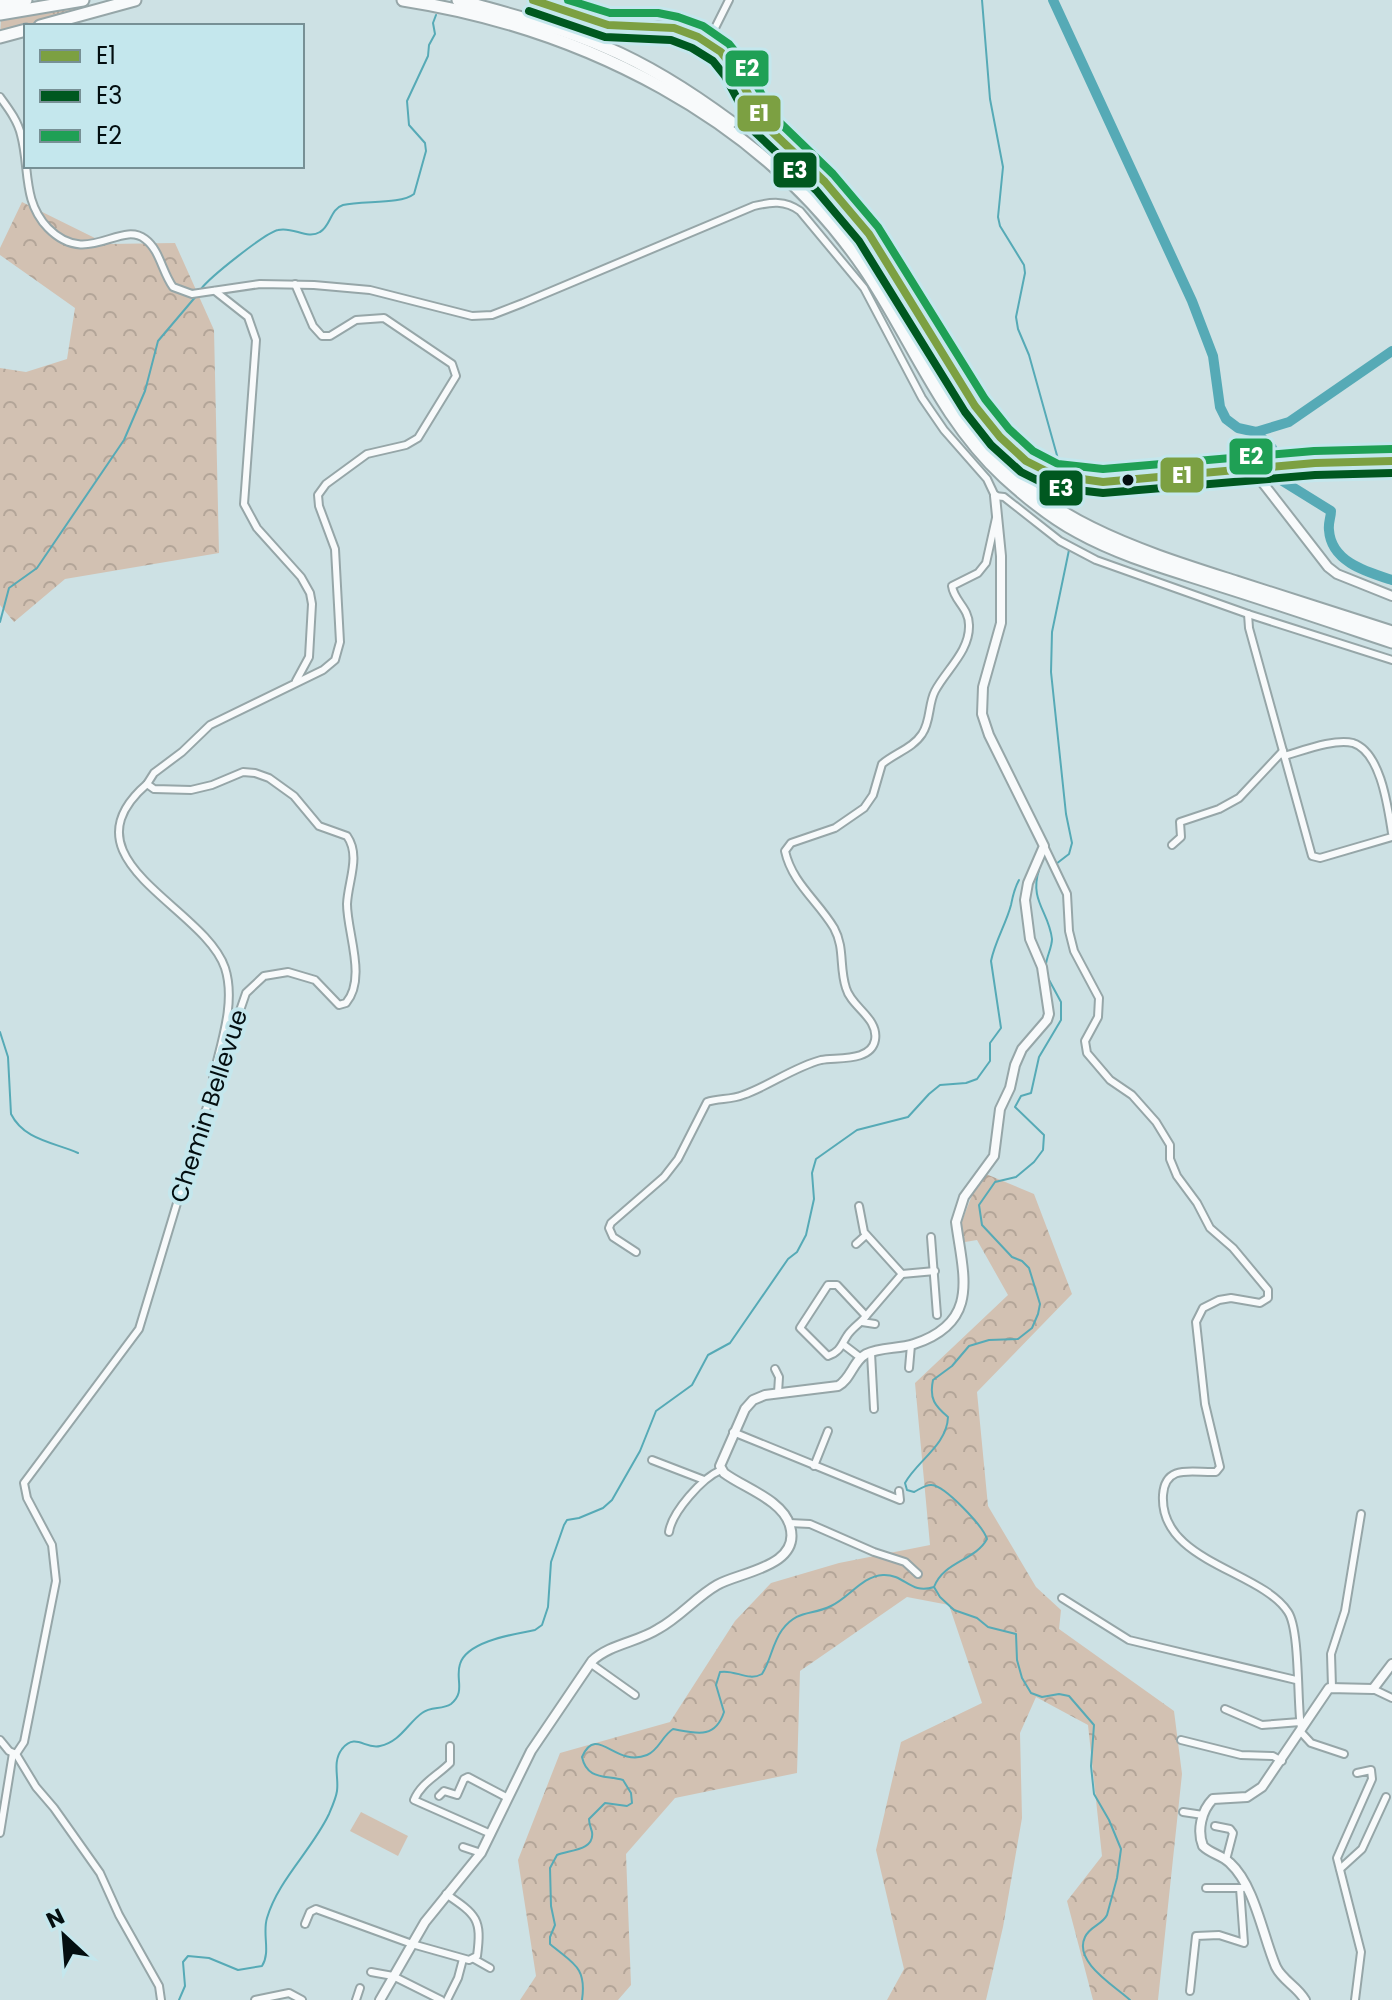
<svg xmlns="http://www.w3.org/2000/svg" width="1392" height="2000" font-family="Poppins,sans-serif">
<defs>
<pattern id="grass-tufts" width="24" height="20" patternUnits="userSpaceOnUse" patternTransform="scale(2)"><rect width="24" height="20" fill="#d2c1b2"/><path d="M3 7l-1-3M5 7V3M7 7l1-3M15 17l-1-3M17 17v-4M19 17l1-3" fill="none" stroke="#b3a598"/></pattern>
<pattern id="forest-crowns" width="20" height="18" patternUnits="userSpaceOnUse" patternTransform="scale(2)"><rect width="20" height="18" fill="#d2c1b2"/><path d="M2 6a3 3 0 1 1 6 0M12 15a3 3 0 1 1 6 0" fill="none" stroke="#b3a598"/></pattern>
</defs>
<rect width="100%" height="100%" fill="#cde1e4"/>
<!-- grass -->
<path fill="url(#grass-tufts)" d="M124,0L0,35L1,19L8,17Z"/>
<!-- forest -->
<g fill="url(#forest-crowns)">
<path d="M22,202L107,244L175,243L214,330L219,553L65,579L14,622L0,605V368L26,372L67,359L75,308L0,255V248Z"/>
<path d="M981,1172L1034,1194L1072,1294L977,1392L988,1506L1036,1587L1061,1610L1059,1629L1174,1711L1182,1774L1158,2000H1093L1067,1901L1102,1856L1088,1725L1036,1697L1020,1733L1022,1818L1003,1927L986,2000H887L904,1969L876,1850L901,1742L982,1703L949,1605L907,1597L800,1671L797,1773L675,1798L626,1854L631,1985L618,2000H520L536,1976L518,1860L560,1753L670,1722L735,1621L771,1583L839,1563L930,1545L915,1383L1008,1295L977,1240L953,1244Z"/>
</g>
<!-- pitch -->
<path fill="#d2c1b2" d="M361,1812L408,1836L398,1856L350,1831Z"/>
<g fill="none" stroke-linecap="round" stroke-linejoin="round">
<!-- stream -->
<g stroke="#56aab6" stroke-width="2">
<path d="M982,0L990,99L1003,167L998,217L1000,226L1024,265L1025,273L1016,317L1018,329L1029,355L1058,459"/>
<path d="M201,289C210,277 265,233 278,230C293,226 307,240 320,232C331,226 330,209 343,205C362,200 400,205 414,194L426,151L425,143L409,125L407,101L428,56L429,45L435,34L433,23L436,15"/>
<path d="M0,622L9,588L37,568L124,440L145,391L158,341L197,295"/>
<path d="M1056,864L1069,854L1072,843L1066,814L1051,672L1052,632L1069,550"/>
<path d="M1039,870C1029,900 1049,912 1052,939C1052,947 1047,956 1046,964"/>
<path d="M1048,978L1061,1002V1020L1039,1057L1031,1093L1021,1096L1015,1107L1044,1135L1043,1150L1034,1162L1016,1177L995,1182L979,1205L982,1225L1012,1257L1022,1261L1029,1268L1040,1304L1038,1314L1032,1328L1018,1339L989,1340L969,1346L952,1366L933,1380C929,1399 935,1406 948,1417C947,1445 917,1461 905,1483L907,1490L914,1492C920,1489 926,1484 932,1485C945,1486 983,1526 987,1539C975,1561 944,1561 934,1587L940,1597L954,1610L977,1618L988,1627L1016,1634L1017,1660L1022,1678L1031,1693L1042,1697L1059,1694L1069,1696L1094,1725L1091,1766L1094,1794L1109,1820L1121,1849L1117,1878L1107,1915C1102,1925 1090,1926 1085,1937C1073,1962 1115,1986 1130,2000"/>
<path d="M0,1032L8,1057L11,1114C24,1140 53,1142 78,1153"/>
<path d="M179,2000L185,1986L183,1962L188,1956L209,1958L238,1970L262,1966C271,1952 262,1934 267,1918C278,1880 312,1850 329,1814C332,1807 336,1798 337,1791C339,1777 332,1762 342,1749C356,1732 365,1750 380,1746C400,1742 408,1723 422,1713C431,1706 442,1710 451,1704C466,1692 455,1679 460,1664C467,1641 515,1634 535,1630L542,1625L548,1607L551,1562L564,1525L567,1520L579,1518L603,1508L612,1500L640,1451L656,1411L692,1385L708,1355L730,1343L788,1259L797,1252L806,1235L814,1199L812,1173L816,1159L857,1130L908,1117L929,1094L940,1085L966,1083L977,1079L990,1061V1043L1001,1028L991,961C995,941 1006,924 1011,905C1013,895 1014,889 1019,880"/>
<path d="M582,2000C587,1966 572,1963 550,1944V1937L555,1925L551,1906L550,1868L557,1855C568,1850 595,1851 592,1832C591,1828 589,1824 589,1819L605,1803L627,1806L632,1803L631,1793L623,1780C605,1775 587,1780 582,1757C597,1723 615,1768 647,1755C659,1750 662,1736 673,1729C695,1733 715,1740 724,1712L716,1685L720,1672C735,1669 748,1682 762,1674C771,1660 772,1644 782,1630C798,1609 811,1616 831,1606C849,1598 862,1576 883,1575C905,1574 910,1595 934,1587"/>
</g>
<!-- river -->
<g stroke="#56aab6" stroke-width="10">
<path d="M1053,0L1192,301L1213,356L1220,407L1226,419L1238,428L1256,432L1289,422L1392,351"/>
<path d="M1256,432L1272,448L1281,480L1331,511C1331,517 1328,523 1329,530C1331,562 1367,572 1392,580"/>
</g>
<!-- minor casing -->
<g stroke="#96a6a8" stroke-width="10">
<g id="minor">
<path d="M713,32L729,0"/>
<path d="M697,36L713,32L718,48"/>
<path d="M0,97C8,108 18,121 21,135C30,168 22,201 48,228C87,268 120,220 145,239C160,250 162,272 173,287L192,294L260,284L314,285L370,290L472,316L492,315L523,303L754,206C771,202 785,200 800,211L864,288L922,398L944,430L987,479L995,496L1004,497L1060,541L1096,560L1248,614L1392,660"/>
<path d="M215,291L248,317L256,340L244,504L257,528L301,577L310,593L312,604L309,657L296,681"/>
<path d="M1248,614L1249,628L1312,856L1320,858L1392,837"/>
<path d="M1284,756C1302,751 1335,738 1353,743C1381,752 1388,808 1392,833"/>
<path d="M147,784C59,860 204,906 225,968C236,1002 221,1043 213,1077"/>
<path d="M1172,845L1181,837L1180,822L1219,809L1239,798L1283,751"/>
<path d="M1044,846L1067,894L1069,931L1074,951L1099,998L1098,1017L1085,1041L1087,1053L1110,1080L1132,1095L1156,1122L1170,1145V1159L1177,1176L1197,1203L1210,1228L1233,1248L1268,1290V1298L1260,1303L1231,1298L1219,1300L1203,1308L1196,1322L1205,1404L1220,1467L1216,1472C1194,1473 1165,1463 1163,1495C1159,1562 1261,1570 1288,1612C1300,1630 1297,1702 1301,1728"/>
<path d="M859,1206L864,1232L902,1274L866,1316"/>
<path d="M931,1237L937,1315"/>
<path d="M856,1244L866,1235"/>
<path d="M636,1252L613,1237L609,1228L611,1223L664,1177L678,1159L707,1102C718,1098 731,1100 743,1095C769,1086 794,1067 821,1060C837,1057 871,1062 875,1040C879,1018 851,1007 846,988C839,967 845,948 834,928C818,901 792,883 785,851L791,843L835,828L864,808L873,795L882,764C895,753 913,748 922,734C931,721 928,704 935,691C946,670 970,651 969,625C969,608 954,601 952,586L978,573L986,563L996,518"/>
<path d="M902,1274L935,1271"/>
<path d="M828,1285H837L866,1316C861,1323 852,1328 847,1336C841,1345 840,1352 828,1356L800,1328Z"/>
<path d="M862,1322L875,1324"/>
<path d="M844,1345L861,1358"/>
<path d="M871,1353L874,1409"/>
<path d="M909,1368L911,1345"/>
<path d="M775,1369L779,1377L778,1393"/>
<path d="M733,1432L900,1500L899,1491"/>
<path d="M652,1460L704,1480"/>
<path d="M814,1466L828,1431"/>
<path d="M789,1523L810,1524L874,1552L905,1562L918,1574"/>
<path d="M669,1532C672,1512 702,1478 721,1470"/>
<path d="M1062,1598L1129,1640L1296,1680"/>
<path d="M590,1663L635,1695"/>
<path d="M1332,1687L1331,1654L1345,1611L1361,1514"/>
<path d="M1373,1689L1392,1698"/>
<path d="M1225,1709L1262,1725L1300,1722"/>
<path d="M1300,1731L1311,1743L1344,1754"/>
<path d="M0,1740L9,1751L16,1754L24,1742L56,1581L52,1545L27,1498L24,1483L139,1329L200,1127L246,993L264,976L288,972L315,980L339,1005L346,1003C367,978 347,933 347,904C348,881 361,856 347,836L319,826L294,796L269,778L255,773L243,772L212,785L191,790L154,789L147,784L154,773L182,752L210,725L323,670L335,660L340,642L335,549L319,506L318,495L326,484L367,454L406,445L418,438L456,376L452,364L384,318L356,320L330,336H322L313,326L295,284"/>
<path d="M1181,1740L1241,1755L1273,1756L1282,1761"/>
<path d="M450,1746V1763C437,1776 421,1783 414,1800L491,1834"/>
<path d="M16,1754L36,1787L54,1808L100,1873L119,1915L159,1986L161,2000"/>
<path d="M439,1796L444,1791L457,1795L464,1779L468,1777L508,1798"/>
<path d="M1183,1812L1203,1815"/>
<path d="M1215,1826L1230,1829L1233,1833L1226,1860"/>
<path d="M0,1833L13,1753"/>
<path d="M463,1847L481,1853"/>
<path d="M1340,1869L1362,1849L1386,1797"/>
<path d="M1206,1888H1243"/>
<path d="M305,1924L310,1912L316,1909L412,1944L469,1960L477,1956C482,1919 477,1915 446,1894"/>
<path d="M474,1959L490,1968"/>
<path d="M371,1972L393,1976L441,2000"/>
<path d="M1190,1991L1196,1936L1219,1935L1244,1943L1240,1888"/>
<path d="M255,2000L289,1993L302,2000"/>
<path d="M356,2000L360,1988"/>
<path d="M447,2000L458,1978L463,1959"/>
<path d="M1355,2000L1361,1952L1337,1858L1372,1779L1371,1770L1357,1773"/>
</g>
</g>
<!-- tertiary casing -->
<g stroke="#96a6a8" stroke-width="12">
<g id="tertiary">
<path d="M1252,469L1328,567L1337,574L1392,596"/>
<path d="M380,2000L425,1922L481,1853L531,1751L592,1661C610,1644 638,1642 658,1629C680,1617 696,1597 717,1585C739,1572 802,1567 790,1526C783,1500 744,1488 724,1473L720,1466L745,1409L753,1400L765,1395L838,1386C851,1379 853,1361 866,1354C880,1347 899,1349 914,1344C981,1322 963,1275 956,1222L964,1197L994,1156L1000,1109L1010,1088L1015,1065L1022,1049L1047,1020L1049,1014L1042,967L1030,939L1025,900L1028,883L1044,846L989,735L982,714L983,687L1001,623V556L995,496"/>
<path d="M1305,2000C1297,1986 1283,1981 1276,1967C1263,1937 1255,1886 1230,1863C1222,1855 1211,1854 1203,1846C1197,1831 1201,1811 1213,1799L1247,1797L1262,1787L1329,1688L1373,1689L1392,1664"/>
</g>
</g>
<!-- secondary casing -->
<g stroke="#96a6a8" stroke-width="13">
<g id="secondary">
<path d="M533,0L606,25L639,29"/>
<path d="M634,27L653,25L679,29L703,39L725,56L743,82L763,122L828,185L871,237L897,274L982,416L1004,441L1035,467L1052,475L1075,479L1112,480L1314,463L1392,461"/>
</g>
</g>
<!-- trunk casing -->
<g stroke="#96a6a8" stroke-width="15">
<g id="trunk">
<path d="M403,0C582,28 760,116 864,268C911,337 941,419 1004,477C1026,497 1052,518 1078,532C1123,557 1174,570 1222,586C1279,604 1335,623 1392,642"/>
<path d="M458,0C507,14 558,26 605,47C650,66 692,93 731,122"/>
<path d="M0,4L26,0"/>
<path d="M0,14L83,0"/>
<path d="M40,26L135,0"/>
<path d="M0,37L26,30"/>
<path d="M779,161C874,242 908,343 981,440C1042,522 1143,552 1236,582C1288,599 1340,615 1392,632"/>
</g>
</g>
<!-- minor -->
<use href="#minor" stroke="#f8fafb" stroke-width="6"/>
<!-- tertiary -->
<use href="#tertiary" stroke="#f8fafb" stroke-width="8"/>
<!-- secondary -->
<use href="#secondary" stroke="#f8fafb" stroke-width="9"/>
<!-- trunk -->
<use href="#trunk" stroke="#f8fafb" stroke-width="11"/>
<!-- bus-1 casing -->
<g stroke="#c4e7ed" stroke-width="14">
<path id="bus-1" d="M533,0L608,25L674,28L698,37L721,52L735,70L765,125L825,182L869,234L975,406L1000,437L1026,461L1054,475L1103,482L1315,463L1392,461"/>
</g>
<!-- bus-2 casing -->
<g stroke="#c4e7ed" stroke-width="14">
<path id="bus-2" d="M529,11L605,37L671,40L692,48L713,61L725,76L755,132L816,190L859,241L965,412L991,445L1021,472L1051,487L1103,493L1315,475L1392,473"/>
</g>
<!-- bus-3 casing -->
<g stroke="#c4e7ed" stroke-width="14">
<path id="bus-3" d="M568,0L610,13H658L678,17L703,26L729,44L745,64L774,117L833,174L878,227L985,399L1009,429L1033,451L1058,464L1103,469L1314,451L1392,449"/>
</g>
<!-- bus-1 -->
<use href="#bus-1" stroke="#7ca042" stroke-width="8"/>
<!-- bus-2 -->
<use href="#bus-2" stroke="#005820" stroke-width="8"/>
<!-- bus-3 -->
<use href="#bus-3" stroke="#1fa055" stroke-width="8"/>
</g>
<!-- markers -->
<circle fill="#030e10" stroke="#c4e7ed" stroke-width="3" cx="1128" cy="480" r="7"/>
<g text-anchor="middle" stroke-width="8" stroke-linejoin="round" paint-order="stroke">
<!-- street labels -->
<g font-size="24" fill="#030e10" stroke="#c4e7ed">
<text transform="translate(209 1106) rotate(-72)" y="8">Chemin Bellevue</text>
</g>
</g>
<g stroke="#c4e7ed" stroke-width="3">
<rect x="724" y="49" width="46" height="39" rx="8" fill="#1fa055"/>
<rect x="736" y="94" width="46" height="39" rx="8" fill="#7ca042"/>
<rect x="772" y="151" width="46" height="38" rx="8" fill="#005820"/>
<rect x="1228" y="437" width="46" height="39" rx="8" fill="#1fa055"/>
<rect x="1159" y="456" width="46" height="38" rx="8" fill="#7ca042"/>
<rect x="1038" y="469" width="46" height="38" rx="8" fill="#005820"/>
</g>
<g font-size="22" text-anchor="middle" font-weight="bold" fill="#fff">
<text x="747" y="76">E2</text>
<text x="759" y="121">E1</text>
<text x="795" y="178">E3</text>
<text x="1251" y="464">E2</text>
<text x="1182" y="483">E1</text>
<text x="1061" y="496">E3</text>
</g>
<!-- legend -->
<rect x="24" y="24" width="280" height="144" fill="#c4e7ed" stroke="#779095" stroke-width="2"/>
<rect x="40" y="50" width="40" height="12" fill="#7ca042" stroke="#779095" stroke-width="2"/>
<text x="96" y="64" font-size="24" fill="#030e10">E1</text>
<rect x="40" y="90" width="40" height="12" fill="#005820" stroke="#779095" stroke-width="2"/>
<text x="96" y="104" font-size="24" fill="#030e10">E3</text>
<rect x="40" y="130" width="40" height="12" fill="#1fa055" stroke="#779095" stroke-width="2"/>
<text x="96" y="144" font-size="24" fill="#030e10">E2</text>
<!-- north arrow -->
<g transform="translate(64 1936) rotate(334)" stroke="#c4e7ed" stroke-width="6" paint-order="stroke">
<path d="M0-6L14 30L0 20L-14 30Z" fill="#030e10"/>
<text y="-12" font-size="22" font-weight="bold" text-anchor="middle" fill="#030e10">N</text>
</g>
</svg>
